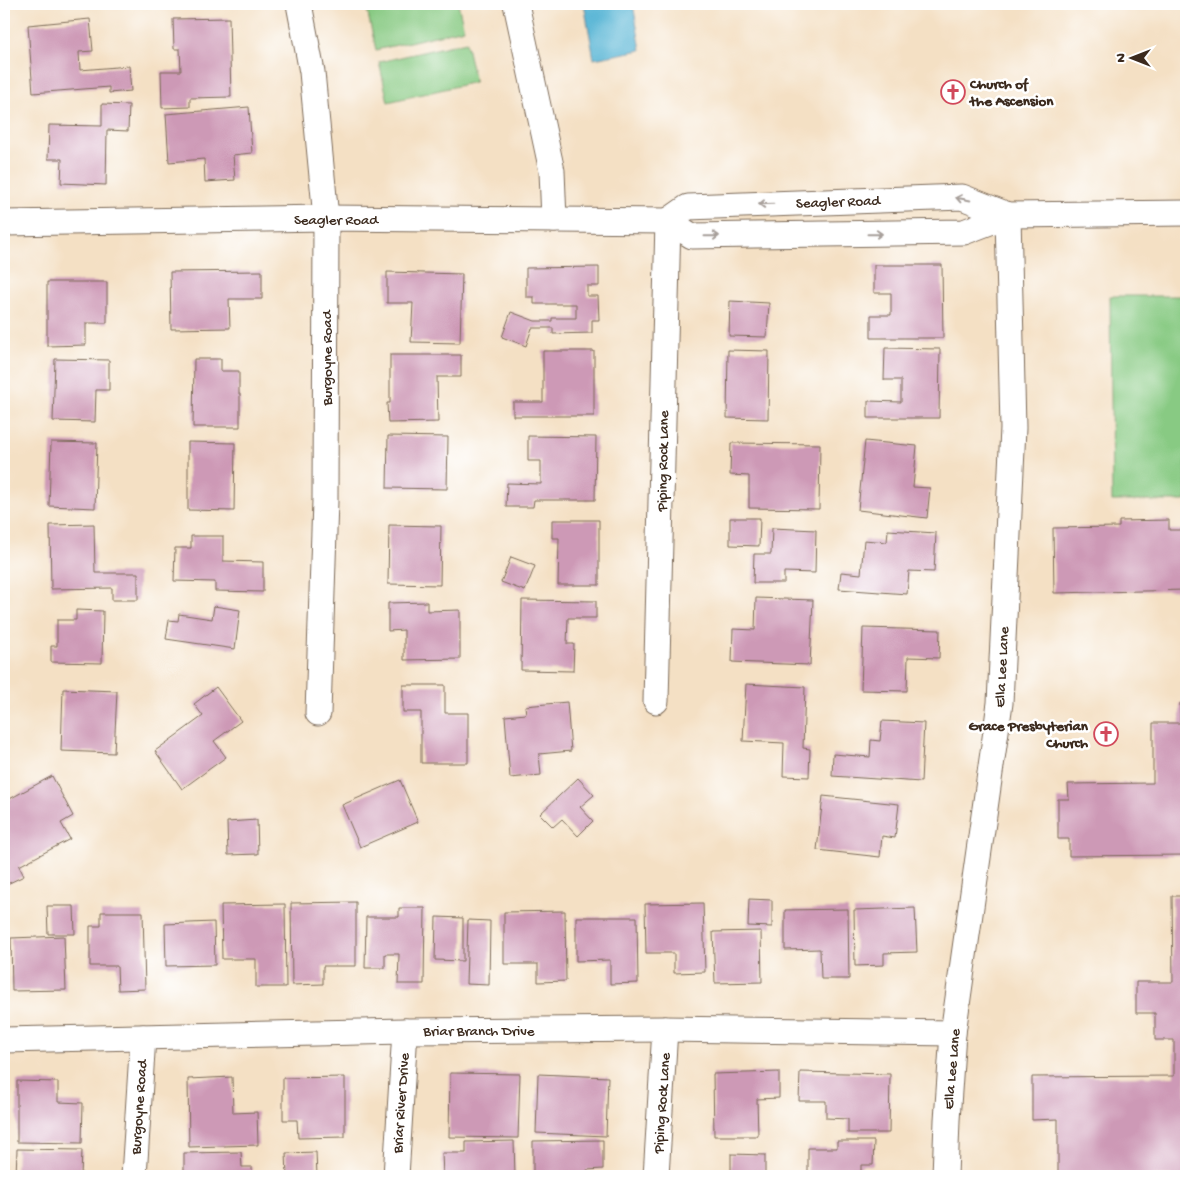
<svg xmlns="http://www.w3.org/2000/svg" width="1190" height="1180" font-family="'Gochi Hand',sans-serif">
<rect width="100%" height="100%" fill="#fff"/>
<filter id="ink" filterUnits="userSpaceOnUse"><feTurbulence type="fractalNoise" baseFrequency=".02" numOctaves="2"/><feDisplacementMap in="SourceGraphic" scale="10" xChannelSelector="R" yChannelSelector="G"/><feConvolveMatrix kernelMatrix="1 2 1 2 8 2 1 2 1" color-interpolation-filters="sRGB"/></filter>
<filter id="wash" filterUnits="userSpaceOnUse"><feTurbulence type="fractalNoise" baseFrequency=".0096" numOctaves="4" result="noise"/><feDisplacementMap in="SourceGraphic" scale="20" xChannelSelector="R" yChannelSelector="G"/><feGaussianBlur stdDeviation="1.12" result="paint"/><feColorMatrix in="noise" values="0 0 0 0 0 0 0 0 0 0 0 0 0 0 0 0 0 1.4 0 .05"/><feComposite in="paint" operator="in"/></filter>
<g filter="url(#wash)">
<rect width="100%" height="100%" fill="#f4e0c4"/>
<!-- green -->
<g fill="#88ca83" stroke="#627a50">
<path d="M394,4H458L464,29L376,50L367,10Z"/>
<path d="M466,42L475,82L388,102L379,62Z"/>
<path d="M1110,296H1186V501H1112Z"/>
</g>
<!-- water -->
<path fill="#55b4d4" stroke="#486f79" d="M584,4H633L641,50L594,59Z"/>
<g id="blocks">
<!-- building -->
<g fill="#cd99b6">
<path d="M229,18L231,97L190,98V107L162,108L161,71H181L180,49H174L173,19Z"/>
<path d="M90,19L93,51L79,52L80,70L129,66L131,91L109,93V87L33,93L28,25Z"/>
<path d="M102,104L129,105L128,131L107,130L106,185L61,183L62,159H48L49,125L102,126Z"/>
<path d="M249,107L252,153L233,155L235,180L205,182L204,159L169,162L166,114Z"/>
<path d="M874,265H942L943,338H871V315H891V293H874Z"/>
<path d="M599,267V286H587V296H598L599,320H592V333L553,334V328H532L526,346L502,337L511,312L535,321H552V318H576V304H534V297H526V268Z"/>
<path d="M262,271V299H229L230,328L171,329L170,272Z"/>
<path d="M387,272L462,274L460,343L411,342L413,303H387Z"/>
<path d="M47,282H107V323H86V345L47,346Z"/>
<path d="M730,301L769,303L767,337L729,336Z"/>
<path d="M885,348L940,349L939,418H868V401L901,402V380H884Z"/>
<path d="M728,350L769,351L768,419L727,418Z"/>
<path d="M543,351H594V416H513V402H543Z"/>
<path d="M390,355H461V377H437L438,422L388,423L387,403H390Z"/>
<path d="M55,359L109,360V390H96L95,422L53,421Z"/>
<path d="M194,359H221V371H239V394H240V427H193Z"/>
<path d="M388,436L448,437L447,489L387,488Z"/>
<path d="M528,436L596,437L595,500H534L533,507H506L507,483L541,484V461H528Z"/>
<path d="M865,441L917,446L913,487L930,488L927,518L858,510Z"/>
<path d="M51,442L97,443L95,508L49,506Z"/>
<path d="M188,442L235,443L234,511L188,510Z"/>
<path d="M731,443L820,444L819,509L749,508V476L730,475Z"/>
<path d="M730,518H760L759,546L730,545Z"/>
<path d="M552,520H599V585H558L559,538H552Z"/>
<path d="M1169,520V530H1186V590L1054,593L1053,528L1119,527V521Z"/>
<path d="M94,524L95,573H138V600H112V588L51,589L50,525Z"/>
<path d="M389,525L441,526L440,585L388,584Z"/>
<path d="M772,528L816,530L815,573L784,572V583H753L754,554H771Z"/>
<path d="M888,530L936,533L934,572L909,571L907,594L839,589L841,572L861,574L864,540L887,542Z"/>
<path d="M191,536H223V561L263,562V592L215,591V582L174,581L175,548H191Z"/>
<path d="M511,557L535,566L525,591L501,582Z"/>
<path d="M756,598L813,600L810,665L732,662L733,629L755,630Z"/>
<path d="M522,600L596,601V618H568L567,644H574L573,671L521,670Z"/>
<path d="M427,602V611L460,610V659L404,660V630L388,631V603Z"/>
<path d="M214,606L240,610L235,649L166,639L169,620L178,621L179,614L212,619Z"/>
<path d="M76,610L103,611L102,663L51,662V646H57V620H76Z"/>
<path d="M863,628L940,630L939,658L908,657L907,691L861,690Z"/>
<path d="M746,684L805,687L803,748L810,749L809,777L783,776L784,743L743,741Z"/>
<path d="M403,685H445V713H468V763H421V712H403Z"/>
<path d="M216,687L241,721L214,741L226,757L182,789L155,751L203,716L194,704Z"/>
<path d="M63,689L117,691L114,753L61,751Z"/>
<path d="M567,702L571,751L539,754L541,775L510,778L505,716L526,714L525,706Z"/>
<path d="M1180,703H1186V855L1069,856V839H1058V799H1069L1068,784L1153,783V723H1180Z"/>
<path d="M882,721L924,723L921,782L832,776L833,754L870,757L871,740L880,741Z"/>
<path d="M52,776L73,816L61,823L70,839L19,866L24,876L5,885L4,882V827L7,825L4,818V802Z"/>
<path d="M578,778L594,795L580,807L593,821L578,836L562,819L553,827L540,814Z"/>
<path d="M400,780L418,822L360,847L342,805Z"/>
<path d="M823,796L899,804L895,838L882,836L880,857L817,850Z"/>
<path d="M257,820L258,854L228,855L227,822Z"/>
<path d="M1172,896H1186V1176H1058V1119L1032,1120V1077L1174,1076V1040H1155V1013H1136V982H1173Z"/>
<path d="M749,899L772,900V927L748,926Z"/>
<path d="M356,902V966H323V984L292,985L291,903Z"/>
<path d="M703,903L705,972L674,973V953H646L645,904Z"/>
<path d="M285,904L286,987H256V959H222L221,905Z"/>
<path d="M47,906H74L75,934H48Z"/>
<path d="M399,908H425L424,984H398L399,954H385V968H365L366,917H399Z"/>
<path d="M915,908L917,952L884,953V965L855,966L854,910Z"/>
<path d="M848,909L849,979H821L820,949L785,950V910Z"/>
<path d="M565,911L566,981L538,982V964H504V912Z"/>
<path d="M101,912H143L145,989L118,990L117,966H90V926H101Z"/>
<path d="M436,917L463,918V961L435,960Z"/>
<path d="M576,917H637L638,983L610,984V960L576,961Z"/>
<path d="M468,920L490,921L489,985L466,984Z"/>
<path d="M214,922L215,965L166,966L165,924Z"/>
<path d="M761,931L762,982L715,983L713,932Z"/>
<path d="M64,936L66,990L12,991L11,938Z"/>
<path d="M779,1072V1098L757,1099L758,1136H714L713,1074Z"/>
<path d="M800,1072L890,1074L889,1133H848V1119L826,1118V1101H799Z"/>
<path d="M450,1073L520,1074L518,1138L449,1137Z"/>
<path d="M538,1074L608,1077L606,1136L536,1133Z"/>
<path d="M232,1077L233,1113L257,1112L258,1145L189,1147L188,1079Z"/>
<path d="M345,1077V1137L298,1138L297,1120H283V1078Z"/>
<path d="M17,1081L58,1082V1102L83,1103L82,1143L17,1142Z"/>
<path d="M603,1140V1169L587,1170V1176H533V1141Z"/>
<path d="M514,1141L515,1176H443L442,1153H466V1142Z"/>
<path d="M837,1141H874L873,1165H861V1176H808V1148H837Z"/>
<path d="M17,1149L82,1150L81,1176H16Z"/>
<path d="M241,1152L242,1167H252V1176H184V1153Z"/>
<path d="M316,1152L317,1176H287L286,1153Z"/>
<path d="M731,1154L765,1155V1176H731Z"/>
</g>
</g>
</g>
<g filter="url(#ink)">
<use href="#blocks" fill-opacity="0" stroke="#7c6a58" stroke-width="1"/>
<g fill="none" stroke-linecap="round" stroke-linejoin="round">
<!-- minor casing -->
<g stroke="#7c6a58" stroke-width="27">
<g id="minor">
<path d="M299,4L312,72L326,218L325,501L318,713"/>
<path d="M516,4L552,171L554,220"/>
<path d="M668,221L688,207L962,197L1008,215"/>
<path d="M4,223L326,218L668,221L692,236L964,232L1008,215L1186,213"/>
<path d="M656,701L668,221"/>
<path d="M4,1040L405,1031L665,1029L953,1033"/>
<path d="M134,1176L143,1037"/>
<path d="M396,1176L405,1031"/>
<path d="M656,1176L665,1029"/>
<path d="M945,1176L947,1120L953,1033L1000,703L1013,428L1008,215"/>
</g>
</g>
<!-- minor -->
<use href="#minor" stroke="#fff" stroke-width="25"/>
</g>
<!-- one-way arrows -->
<defs><path id="oneway-shaft" d="M-6 0H5M1.5-3L5.5 0L1.5 3" fill="none" stroke-width="1.6" stroke-linecap="round" stroke-linejoin="round" transform="scale(1.25)"/></defs>
<g stroke="#a79f9a">
<use href="#oneway-shaft" transform="translate(963 199) rotate(-169)"/>
<use href="#oneway-shaft" transform="translate(766 204) rotate(178)"/>
<use href="#oneway-shaft" transform="translate(875 234) rotate(-1)"/>
<use href="#oneway-shaft" transform="translate(712 236) rotate(-1)"/>
</g>
</g>
<!-- icons -->
<defs>
<g id="church-ring" transform="scale(1.25)"><circle r="9.5" fill="#fff" stroke="#d1495b" stroke-width="1.5"/><path d="M-1.2-6h2.4v3.5h3.3v2.4h-3.3V6h-2.4V-.1h-3.3v-2.4h3.3Z" fill="#d1495b"/></g>
</defs>
<g fill-rule="evenodd">
<use href="#church-ring" x="953" y="92"/>
<use href="#church-ring" x="1106" y="734"/>
</g>
<g text-anchor="middle" stroke-width="5" stroke-linejoin="round" paint-order="stroke">
<!-- poi labels -->
<g font-size="15" font-weight="bold" fill="#3b2a1e" stroke="#fff" text-anchor="start">
<text x="970" y="88">Church of<tspan x="970" dy="17">the Ascension</tspan></text>
<text x="1088" y="730" text-anchor="end">Grace Presbyterian<tspan x="1088" dy="17">Church</tspan></text>
</g>
<!-- street labels -->
<g font-size="15" fill="#3b2a1e" stroke="#fff">
<text transform="translate(838 201) rotate(-2)" y="5">Seagler Road</text>
<text x="336" y="224">Seagler Road</text>
<text transform="translate(326 358) rotate(-90)" y="5">Burgoyne Road</text>
<text transform="translate(662 461) rotate(-89)" y="5">Piping Rock Lane</text>
<text transform="translate(1001 667) rotate(-87)" y="5">Ella Lee Lane</text>
<text x="479" y="1035">Briar Branch Drive</text>
<text transform="translate(951 1069) rotate(-85)" y="5">Ella Lee Lane</text>
<text transform="translate(400 1103) rotate(-86)" y="5">Briar River Drive</text>
<text transform="translate(661 1103) rotate(-86)" y="5">Piping Rock Lane</text>
<text transform="translate(138 1107) rotate(-86)" y="5">Burgoyne Road</text>
</g>
</g>
<!-- margin -->
<rect width="1190" height="1180" fill="none" stroke="#fff" stroke-width="20"/>
<!-- north arrow -->
<g transform="translate(1132 58) rotate(270)" stroke="#ffffff" stroke-width="4" paint-order="stroke">
<path d="M0-4L9 19L0 12L-9 19Z" fill="#3b2a1e"/>
<text y="-8" font-size="14" font-weight="bold" text-anchor="middle" fill="#3b2a1e">N</text>
</g>
</svg>
